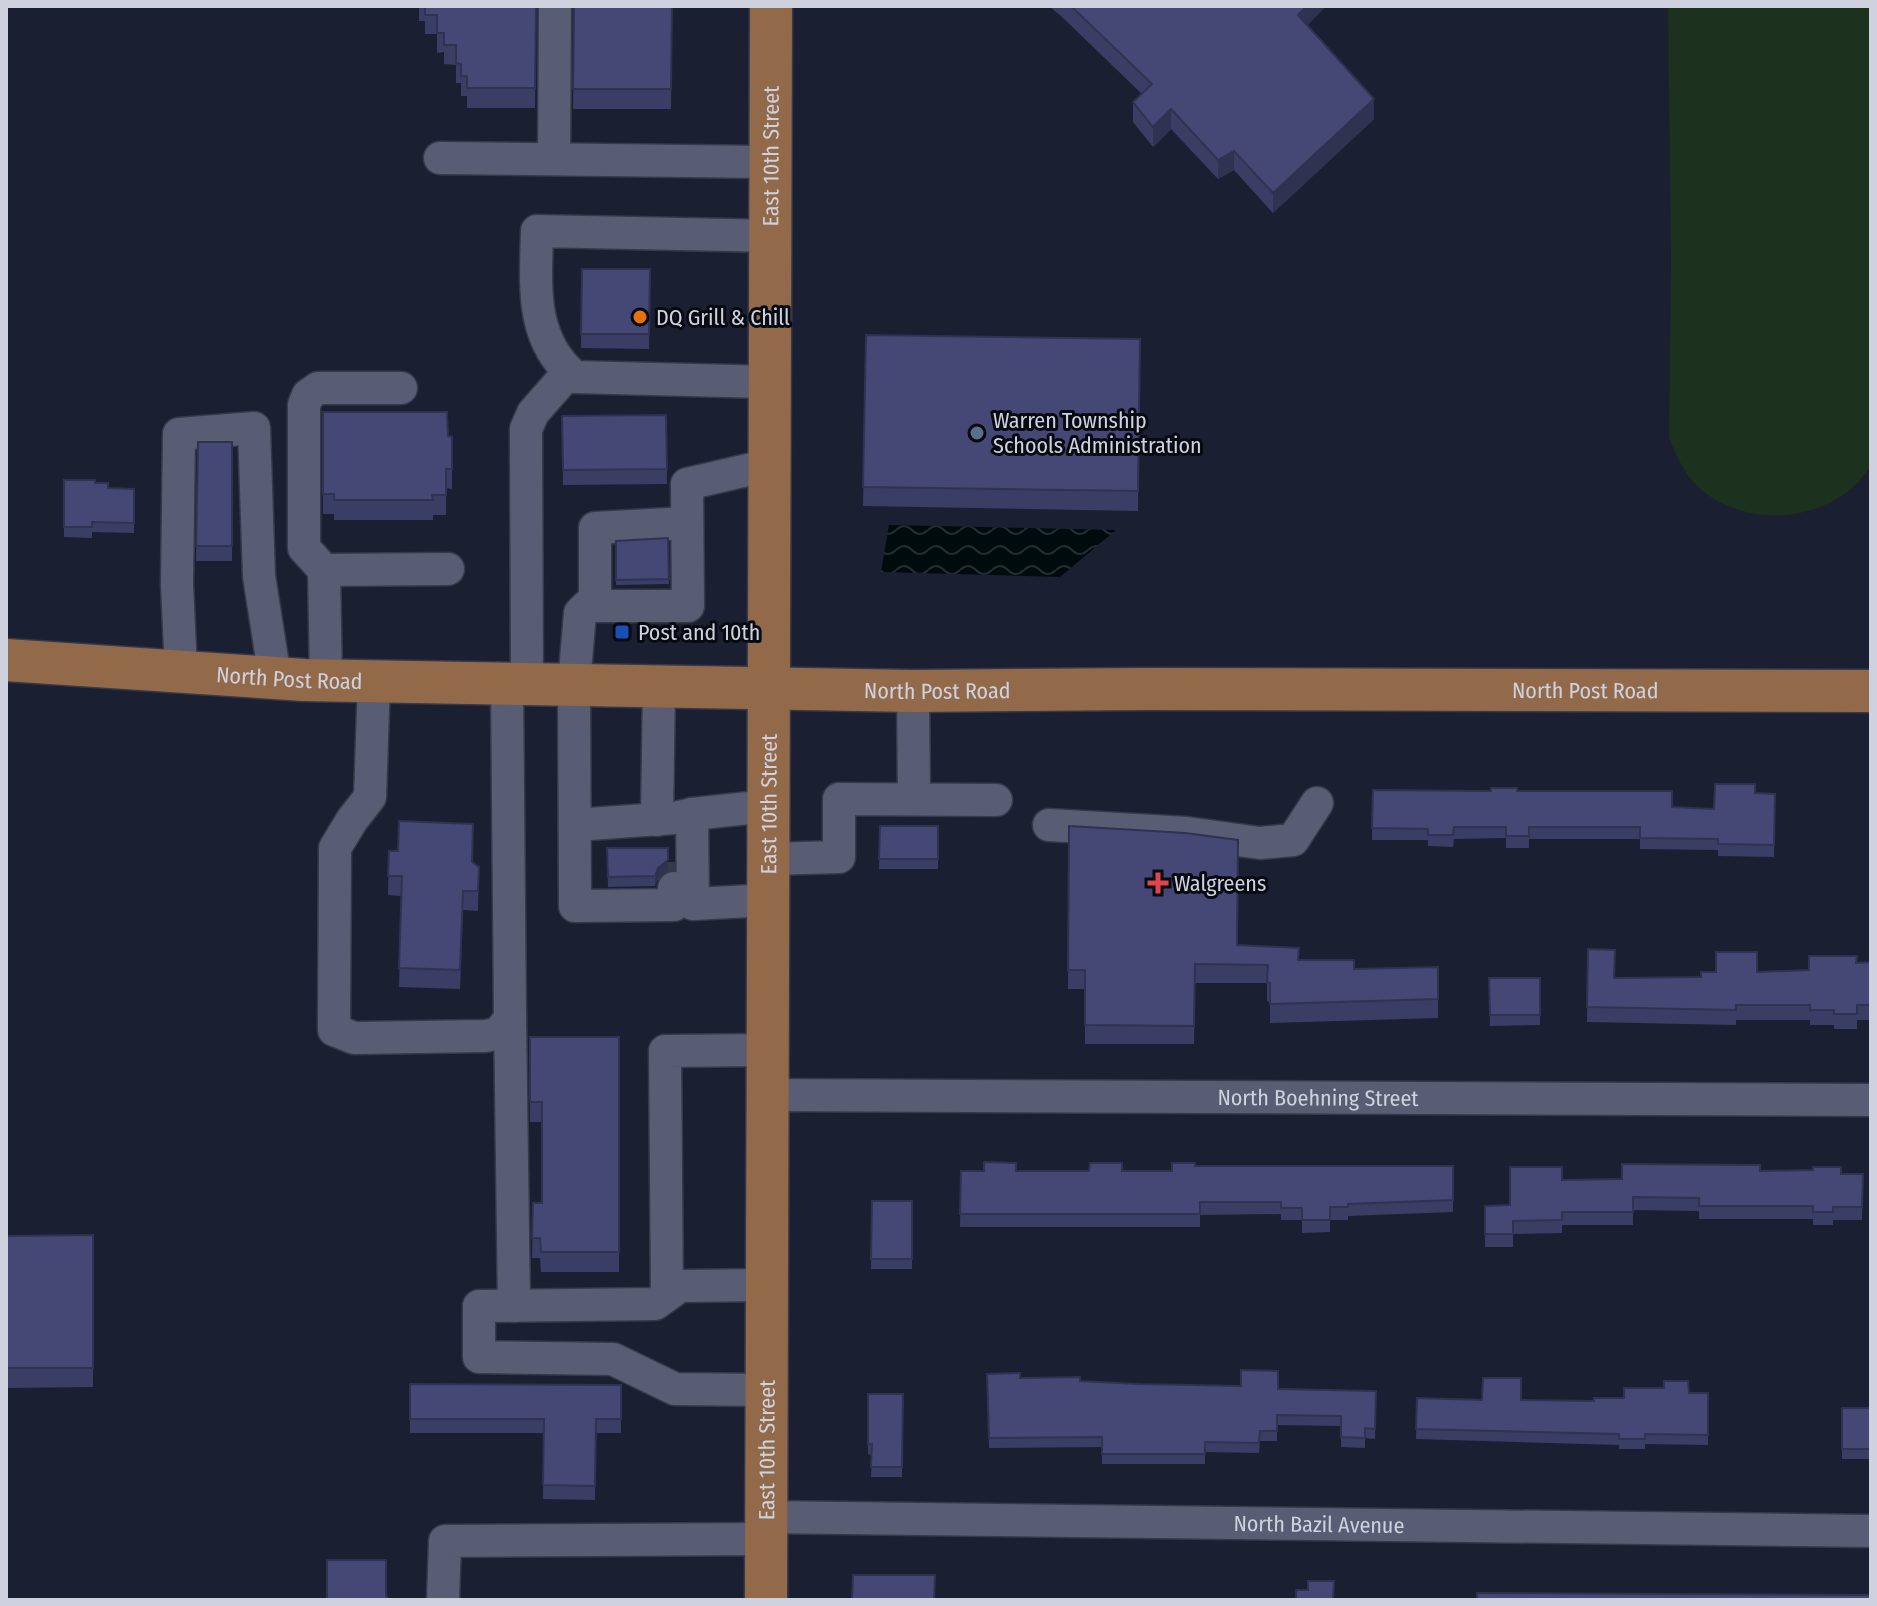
<svg xmlns="http://www.w3.org/2000/svg" width="1877" height="1606" font-family="'Fira Sans Condensed',sans-serif">
<defs>
<pattern id="water-waves" width="16" height="10" patternUnits="userSpaceOnUse" patternTransform="scale(2)"><rect width="16" height="10" fill="#000b0e"/><path d="M0 5q4-4 8 0t8 0" fill="none" stroke="#242e31"/></pattern>
</defs>
<rect width="100%" height="100%" fill="#1b1f32"/>
<!-- green -->
<path fill="#1c311e" d="M1668,6H1871V465C1837,523 1746,532 1697,486C1684,473 1676,455 1669,438L1671,258Z"/>
<!-- water -->
<path fill="url(#water-waves)" d="M889,525L1116,530L1060,577L881,572Z"/>
<g fill="none" stroke-linecap="round" stroke-linejoin="round">
<!-- minor-tunnel -->
<path stroke="#363a4c" stroke-width="32" stroke-dasharray="32 16" stroke-linecap="butt" d="M674,888V862"/>
<!-- minor casing -->
<g stroke="#363949" stroke-width="35">
<g id="minor">
<path d="M440,158L771,162"/>
<path d="M554,159L555,6"/>
<path d="M769,382L575,377C529,339 536,284 537,231L770,236"/>
<path d="M324,570L448,569"/>
<path d="M595,605V528L687,523"/>
<path d="M181,671L177,584L179,434L254,428L259,576L275,678"/>
<path d="M326,680L324,570L304,548V405L308,395L318,388H401"/>
<path d="M374,681L370,797L352,820L335,848L334,1030L354,1038L486,1036L499,1033L510,1018L507,683"/>
<path d="M527,684L526,429L533,413L569,372"/>
<path d="M913,691L914,799"/>
<path d="M692,814L693,904L767,900"/>
<path d="M657,820L659,686"/>
<path d="M575,825L674,818L692,814L767,806"/>
<path d="M1049,825L1187,833L1260,843L1293,840L1317,803"/>
<path d="M767,859L839,857V799L996,800"/>
<path d="M674,888V905L575,906L574,684L580,613L587,606H688L687,484L769,465"/>
<path d="M510,1018L514,1306"/>
<path id="s1" d="M766,1095L1871,1100"/>
<path d="M667,1295L665,1051L766,1050"/>
<path d="M765,1390L675,1389L613,1359L479,1357V1306L655,1304L680,1286L765,1285"/>
<path id="s2" d="M765,1517L1871,1531"/>
<path d="M443,1600L445,1541L766,1539"/>
</g>
</g>
<!-- major casing -->
<g stroke="#363949" stroke-width="45">
<g id="major">
<path id="s3" d="M6,660L304,680L913,691L1144,689L1871,691"/>
<path id="s4" d="M766,1600L771,6"/>
</g>
</g>
<!-- minor -->
<use href="#minor" stroke="#585d73" stroke-width="32"/>
<!-- major -->
<use href="#major" stroke="#926a49" stroke-width="42"/>
</g>
<!-- wall -->
<g fill="#3b3e64">
<path d="M419,6H536L535,108H467V96H461V83H456V65L444,64V52L437,53V34H425V21H419Z"/>
<path d="M574,6H672L671,109H573Z"/>
<path d="M1049,6H1326L1307,25L1374,119L1273,213L1234,170L1218,179L1171,129L1153,147L1133,122V102L1142,94L1062,17Z"/>
<path d="M582,269H650L649,349L581,348Z"/>
<path d="M866,335L1140,339L1138,511L863,506Z"/>
<path d="M323,412L452,437V489L446,488V515H433V520H334V514H323Z"/>
<path d="M666,415L667,484L563,485L562,416Z"/>
<path d="M198,442H232V561H196Z"/>
<path d="M64,480L95,483L108,488L134,489V533L92,532V538L64,537Z"/>
<path d="M668,538L669,584L616,585V541Z"/>
<path d="M1373,790L1517,791L1672,808L1714,809L1755,793L1775,794L1774,857L1718,856V850L1640,849V839H1529V848H1506V838L1454,839L1453,847L1428,846V840H1372Z"/>
<path d="M880,826H938V869H879Z"/>
<path d="M1069,826L1238,945L1299,960L1354,969L1438,967V1018L1270,1023V1002L1267,1001V983H1195L1194,1044H1085V989H1068Z"/>
<path d="M607,848L668,870L658,878L655,886L608,887Z"/>
<path d="M389,851L472,863L479,867L478,911L463,910L460,989L399,987L401,896L388,895Z"/>
<path d="M1588,949L1615,978L1701,977L1757,972L1809,970L1856,963L1871,962V1020H1857V1029H1834V1025H1810V1020H1736V1025L1587,1022Z"/>
<path d="M1489,978H1540V1025L1490,1026Z"/>
<path d="M530,1037H619V1272H541L540,1258H532L533,1203H542V1122H530Z"/>
<path d="M1195,1166H1453V1212L1348,1216V1220H1330V1232L1302,1233V1220H1281V1214L1200,1215V1227H960L961,1171H1172Z"/>
<path d="M1760,1171L1863,1174L1862,1220H1833V1225H1813V1219H1699V1211L1633,1210V1225H1562V1233L1513,1234V1247H1485V1206L1510,1205L1562,1180L1622,1179Z"/>
<path d="M872,1201H912V1269H871Z"/>
<path d="M93,1235V1387L6,1388V1236Z"/>
<path d="M987,1374L1020,1378L1138,1384L1376,1391L1375,1439L1365,1438V1448L1341,1447V1426L1277,1425V1441H1260L1259,1453L1205,1452V1464H1102V1447L989,1448Z"/>
<path d="M410,1384L621,1385V1433H596L595,1500L543,1499L544,1433H410Z"/>
<path d="M1689,1393H1708V1445L1645,1444V1449H1619V1445L1416,1439L1417,1398L1594,1401Z"/>
<path d="M868,1394H903L902,1477H871L872,1455L868,1454Z"/>
<rect x="1842" y="1408" width="29" height="51"/>
</g>
<!-- shaded-wall -->
<g fill="#303251">
<path d="M1307,6H1326L1298,35V15Z"/>
<path d="M1374,99V119L1273,213V193Z"/>
<path d="M1171,109V129L1153,147V127Z"/>
<path d="M1234,151V170L1218,179V160Z"/>
<path d="M668,860V870L658,878L655,886V876L658,868Z"/>
</g>
<!-- building -->
<g fill="#454874" stroke="#303251" stroke-width="2">
<path d="M425,6H536L535,88H467V76H461V64L456,63V45H444V33H437V15H425Z"/>
<path d="M574,6H672L671,89H573Z"/>
<path d="M1071,6H1307L1298,15L1374,99L1273,193L1234,151L1218,160L1171,109L1153,127L1133,102L1152,84Z"/>
<path d="M582,269H650L649,334H581Z"/>
<path d="M866,335L1140,339L1138,491L863,487Z"/>
<path d="M323,412H447L448,436L452,437V469H446V495H432L433,500H334V494H323Z"/>
<path d="M666,415L667,469L563,470L562,416Z"/>
<path d="M198,442H232V546H196Z"/>
<path d="M64,480H95V483H108V488L134,489V523L92,522V527H64Z"/>
<path d="M668,538L669,579L616,580V541Z"/>
<path d="M1715,784H1755V793L1775,794L1774,845L1718,844V839L1640,838V827H1529V836H1506V827H1454L1453,835H1428V829L1372,828L1373,790L1491,791V788H1517V791H1672V807L1714,809Z"/>
<path d="M399,821L473,824L472,862L479,867L478,891H463L460,970L399,968L402,876H388L389,851H398Z"/>
<path d="M880,826H938V859H879Z"/>
<path d="M1069,826L1185,833L1238,840L1237,945L1299,948L1298,960H1354V969L1438,967V999L1270,1004V983H1267L1268,965L1195,964L1194,1026L1085,1025V970H1068Z"/>
<path d="M607,848H668V860L658,868L655,876L608,877Z"/>
<path d="M1588,949L1615,950L1614,978L1701,977V972H1716V952H1757V972L1809,970V956H1857L1856,963L1871,962V1005H1857V1014H1834V1010H1810V1005H1736V1010L1587,1007Z"/>
<path d="M1489,978H1540V1015H1490Z"/>
<path d="M530,1037H619V1252H541L540,1238H532L533,1203H542V1102H530Z"/>
<path d="M984,1162L1016,1163V1171H1089L1090,1163H1122V1171H1172V1163H1195V1166H1453V1200L1348,1204V1207H1330V1220H1302V1208H1281V1202H1200V1214H960L961,1171H984Z"/>
<path d="M1622,1164L1760,1165V1171L1813,1170V1167H1841V1174H1863L1862,1207H1833V1212H1813V1206H1699V1198L1633,1197V1212H1562V1220L1513,1221V1234H1485V1206L1510,1205V1167H1562V1180L1622,1179Z"/>
<path d="M872,1201H912V1259H871Z"/>
<path d="M93,1235V1368H6V1236Z"/>
<path d="M1241,1370L1278,1371V1389L1376,1391L1375,1429L1365,1428V1438L1341,1437V1416L1277,1415V1431H1260L1259,1443L1205,1442V1454H1102V1437L989,1438L987,1374L1020,1373V1378L1080,1377V1381L1138,1384L1241,1386Z"/>
<path d="M1483,1378H1521V1400L1594,1401V1398H1624V1388H1664V1381H1688L1689,1393H1708V1435L1645,1434V1439H1619V1434L1416,1429L1417,1398L1482,1400Z"/>
<path d="M410,1384L621,1385V1419H596L595,1486L543,1485L544,1419H410Z"/>
<path d="M868,1394H903L902,1467H871L872,1444H868Z"/>
<rect x="1842" y="1408" width="29" height="41"/>
<path d="M327,1560H386V1596L390,1600H327Z"/>
<path d="M853,1575H935L934,1600H852Z"/>
<path d="M1308,1581H1334L1333,1600H1296V1590H1308Z"/>
<path d="M1477,1593L1871,1595V1600H1477Z"/>
<path d="M1052,1599L1094,1600H1052Z"/>
</g>
<!-- markers -->
<circle fill="#e8710a" stroke="#080a12" stroke-width="3" cx="640" cy="317" r="8"/>
<circle fill="#5c6f8a" stroke="#080a12" stroke-width="3" cx="977" cy="433" r="8"/>
<rect fill="#1a4fb4" stroke="#080a12" stroke-width="3" x="614" y="624" width="16" height="16" rx="4"/>
<path fill="#e0444e" stroke="#080a12" stroke-width="3" d="M1154 871h8v8h8v8h-8v8h-8v-8h-8v-8h8z"/>
<g text-anchor="middle" stroke-width="6" stroke-linejoin="round" paint-order="stroke">
<!-- street labels -->
<g font-size="22" fill="#ced2df" stroke="#080a12">
<text dy="8" stroke="none"><textPath href="#s4" startOffset="1444">East 10th Street</textPath></text>
<text dy="8" stroke="none"><textPath href="#s3" startOffset="284">North Post Road</textPath></text>
<text dy="8" stroke="none"><textPath href="#s3" startOffset="932">North Post Road</textPath></text>
<text dy="8" stroke="none"><textPath href="#s3" startOffset="1580">North Post Road</textPath></text>
<text dy="8" stroke="none"><textPath href="#s4" startOffset="796">East 10th Street</textPath></text>
<text dy="8" stroke="none"><textPath href="#s1" startOffset="552">North Boehning Street</textPath></text>
<text dy="8" stroke="none"><textPath href="#s4" startOffset="150">East 10th Street</textPath></text>
<text dy="8" stroke="none"><textPath href="#s2" startOffset="554">North Bazil Avenue</textPath></text>
</g>
<!-- poi labels -->
<g font-size="22" fill="#ced2df" stroke="#080a12" text-anchor="start">
<text x="656" y="325">DQ Grill &amp; Chill</text>
<text x="993" y="428">Warren Township<tspan x="993" dy="25">Schools Administration</tspan></text>
<text x="638" y="640">Post and 10th</text>
<text x="1174" y="891">Walgreens</text>
</g>
</g>
<!-- border -->
<rect width="1877" height="1606" fill="none" stroke="#ced2df" stroke-width="16"/>
</svg>
